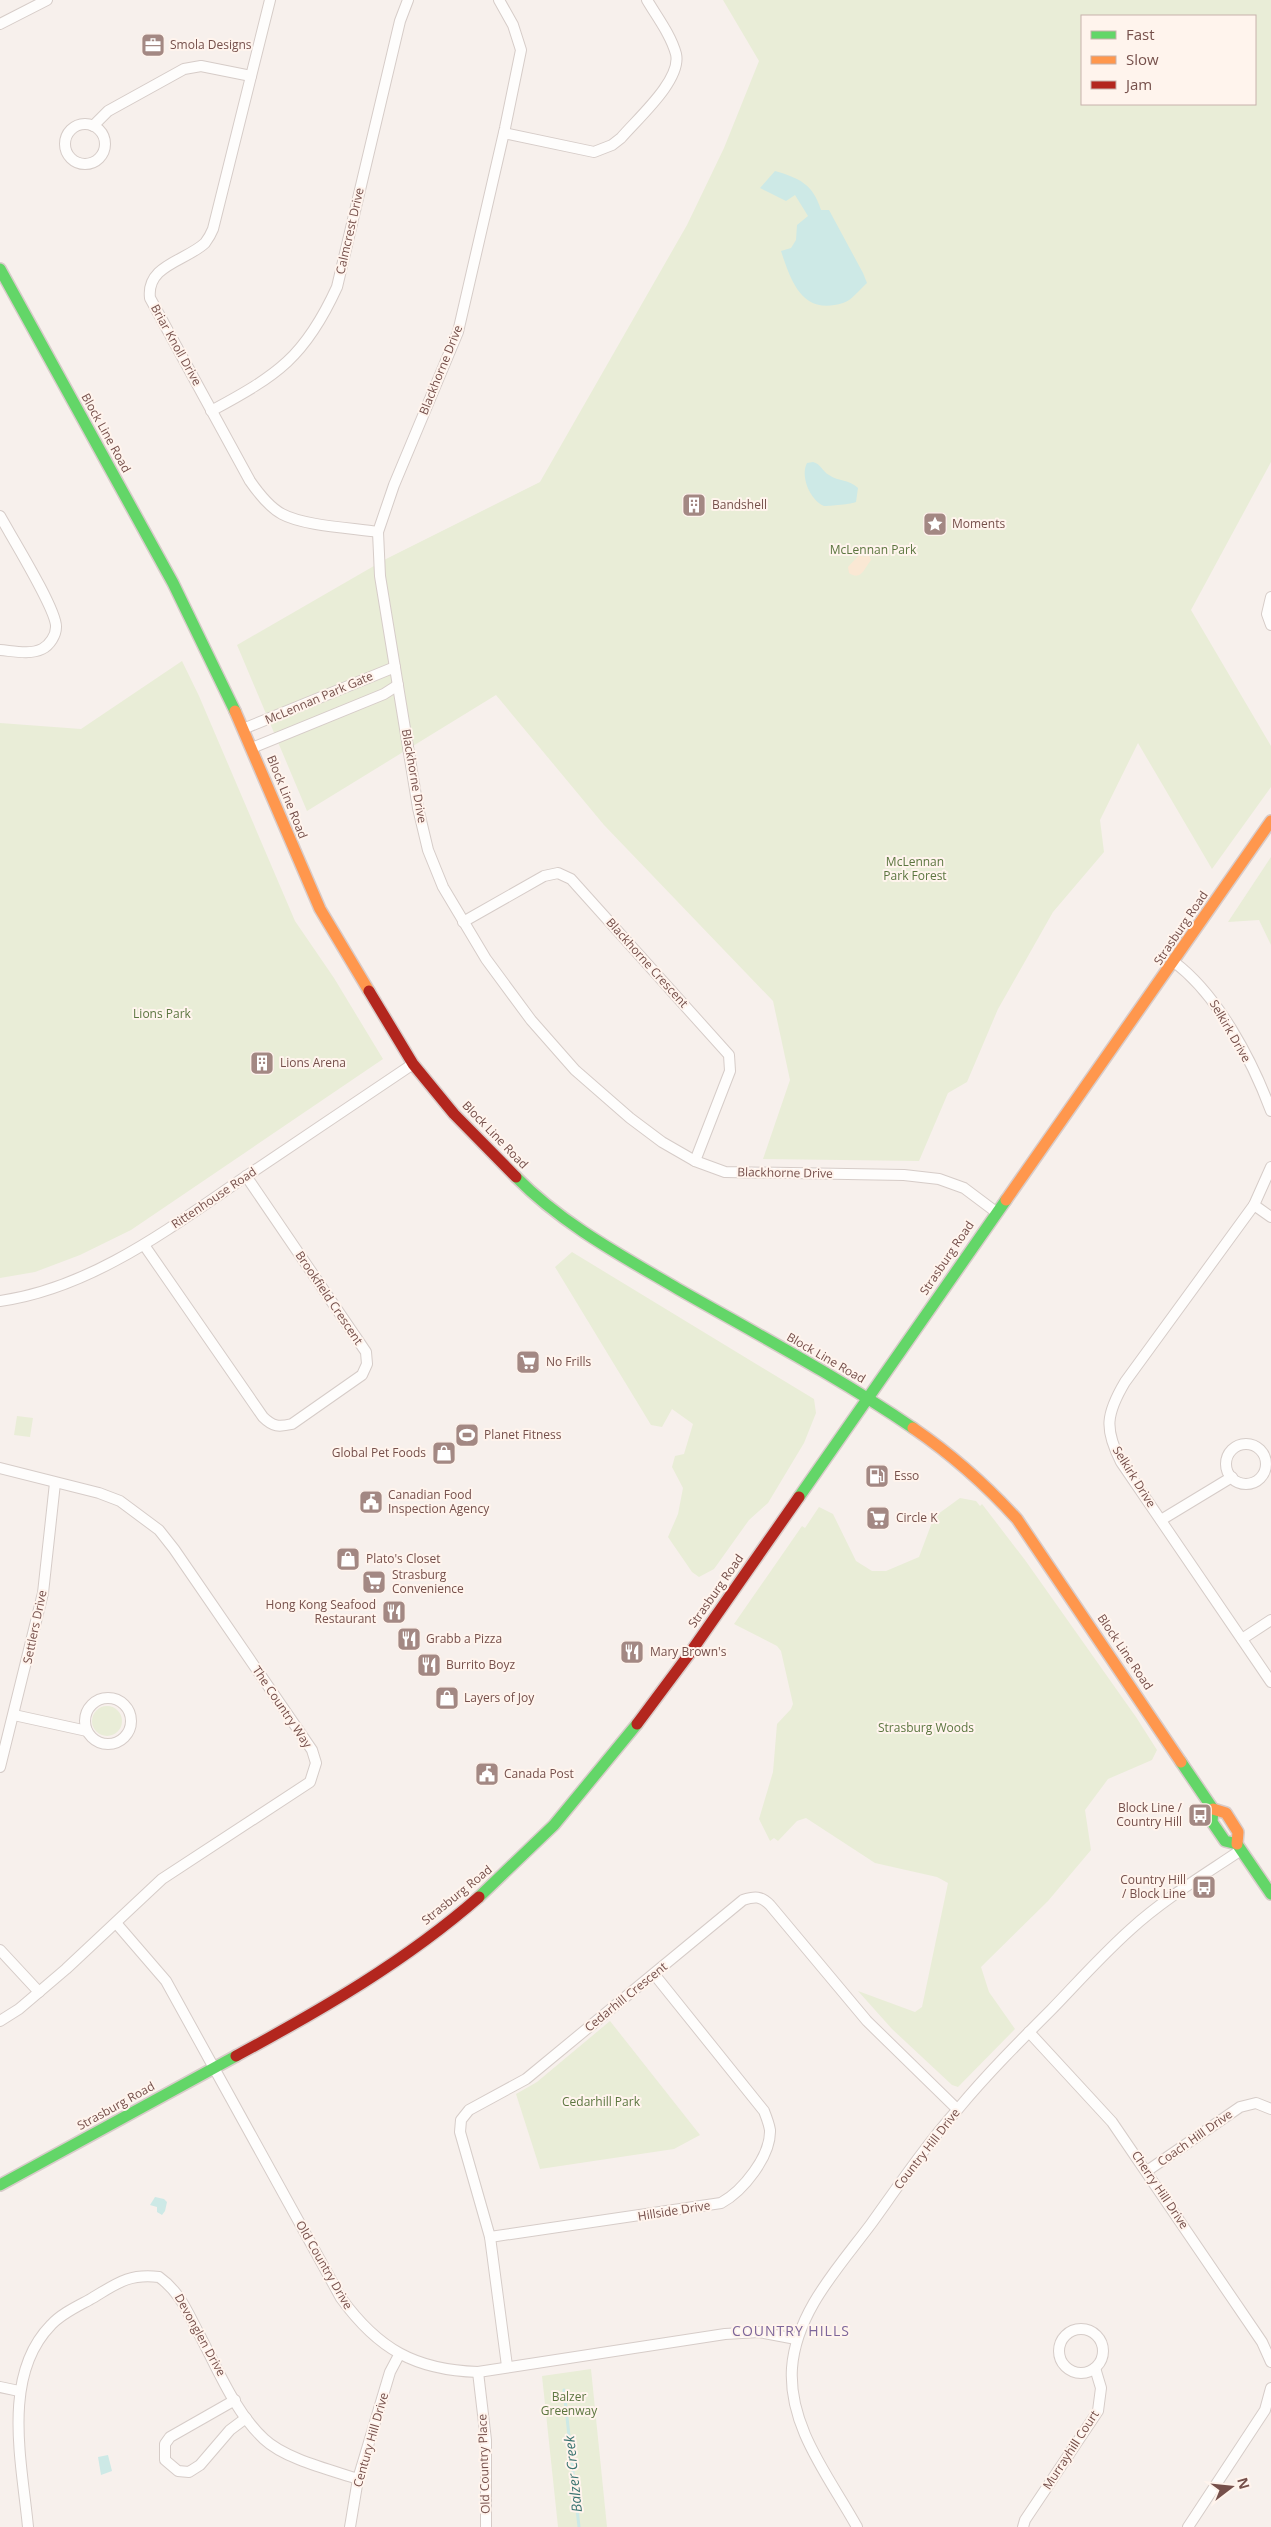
<svg xmlns="http://www.w3.org/2000/svg" width="1271" height="2527" font-family="'Open Sans',sans-serif">
<rect width="100%" height="100%" fill="#f7f0ec"/>
<!-- green -->
<g fill="#e9edd7" fill-rule="evenodd">
<path d="M723,0H1271V462L1191,610L1271,746V787L1212,869L1138,743L1100,820L1104,852L1053,912L998,1009L967,1082L948,1093L919,1161L763,1159L790,1080L773,1001L604,825L496,695L307,811L237,645L386,559L540,482L687,225L724,148L759,61ZM1082,16H1255V104H1082Z"/>
<path d="M182,661L199,696L295,921L334,978L383,1059L131,1230L80,1255L35,1272L0,1278V723L81,729Z"/>
<path d="M1271,857V945L1259,920L1228,922Z"/>
<path d="M572,1252L814,1399L816,1413L804,1443L768,1503L749,1520L714,1569L699,1577L692,1572L668,1537L678,1514L683,1488L672,1467L675,1456L684,1454L693,1424L672,1409L662,1427L651,1425L555,1267Z"/>
<path d="M17,1416L33,1418L30,1437L14,1435Z"/>
<path d="M960,1498L976,1501L980,1506L982,1504L1025,1560L1136,1717L1157,1750L1152,1760L1108,1779L1085,1810L1091,1850L1048,1901L981,1967L989,1992L1015,2029L958,2087L952,2085L892,2029L858,1991L915,2012L922,2007L948,1883L937,1877L875,1863L806,1818L797,1821L778,1841L774,1838L770,1841L759,1819L773,1772L777,1724L791,1709L793,1704L781,1651L777,1646L734,1624L802,1526L805,1528L819,1507L833,1514L856,1561L872,1571H886L919,1557L934,1517Z"/>
<circle cx="107" cy="1721" r="15"/>
<path d="M610,2021L700,2135L674,2149L540,2169L516,2094L537,2082Z"/>
<path d="M591,2369L607,2527H558L542,2376Z"/>
</g>
<!-- sand -->
<path fill="#fae8d4" d="M860,554L864,557L869,555L871,560C864,569 861,581 849,573L848,567Z"/>
<!-- water -->
<g fill="#cde9e6">
<path d="M775,171C799,178 813,184 821,210H829L863,273L867,283C860,289 851,301 843,303C802,316 791,281 781,251L791,248L796,240L797,225L808,216L795,195L786,201L760,188Z"/>
<path d="M813,462C821,464 822,471 829,475C839,482 849,479 858,488L856,502C853,504 829,506 824,506C810,500 800,476 807,463Z"/>
<path d="M155,2197L164,2199L167,2202L165,2211L162,2215L157,2212V2207L150,2205Z"/>
<path d="M108,2455L112,2471L101,2475L98,2457Z"/>
</g>
<g fill="none" stroke-linecap="round" stroke-linejoin="round">
<!-- stream -->
<path stroke="#cde9e6" stroke-width="3" d="M564,2390L579,2527"/>
<!-- street casing -->
<g stroke="#d6ccc8" stroke-width="12">
<g id="street">
<path d="M270,0L213,229C211,234 208,239 205,243C186,261 146,265 150,298L250,481C259,494 269,507 282,514C304,526 353,528 378,532"/>
<path d="M499,0L513,25L521,50L505,128L458,332L394,485L378,532L380,576L418,808L428,850L443,887L486,959L531,1020L575,1070L630,1118L662,1142L695,1161L725,1172L904,1175L939,1179L964,1188L996,1212"/>
<path d="M0,24L47,0"/>
<circle cx="85" cy="144" r="20"/>
<path d="M93,126L108,111L184,69L201,66L251,76"/>
<path d="M504,133L594,152L612,145L621,138C637,119 682,80 676,54C671,35 657,17 647,0"/>
<path d="M211,411C278,375 305,357 337,287L400,21L408,0"/>
<path d="M0,516C11,536 57,610 56,627C56,635 50,645 42,649C30,655 13,651 0,650"/>
<path d="M1271,597L1267,614L1271,625"/>
<path d="M243,729L395,667"/>
<path d="M252,748L384,694L398,685"/>
<path d="M463,922L544,876L558,873L571,879L729,1055L730,1071L695,1161"/>
<path d="M1174,962C1218,995 1252,1060 1271,1111"/>
<path d="M1271,1167L1254,1205L1125,1382C1106,1414 1104,1429 1121,1462L1271,1682"/>
<path d="M1254,1205L1271,1217"/>
<path d="M144,1245L263,1417C273,1427 279,1427 292,1424L362,1375L367,1364L366,1352L246,1176"/>
<path d="M0,1301C92,1288 171,1227 245,1177C301,1139 357,1102 413,1064"/>
<circle cx="1246" cy="1464" r="20"/>
<path d="M0,1468L99,1493L120,1501L159,1530L174,1549L312,1750L316,1763L310,1782L162,1879L66,1969L19,2009L0,2021"/>
<path d="M1161,1520L1232,1477"/>
<path d="M1242,1639L1271,1620"/>
<circle cx="108" cy="1721" r="23"/>
<path d="M14,1715L87,1731"/>
<path d="M0,1767L43,1593L55,1483"/>
<path d="M116,1923L166,1981L341,2298C378,2349 415,2370 478,2372L725,2334L759,2332L796,2339"/>
<path d="M0,1950L39,1992"/>
<path d="M1029,2032L1112,2122L1262,2342L1271,2362"/>
<path d="M1147,2171L1240,2107L1256,2103L1271,2109"/>
<path d="M490,2237L721,2203C743,2191 771,2156 770,2130C769,2124 766,2116 764,2111L654,1974"/>
<circle cx="1081" cy="2351" r="22"/>
<path d="M507,2366L490,2237L460,2132L461,2120L469,2110L526,2079L743,1900C755,1896 761,1896 770,1905L867,2021L957,2109"/>
<path d="M478,2372L486,2440V2527"/>
<path d="M0,2387L19,2391"/>
<path d="M235,2400L170,2437L165,2444V2460L178,2471L189,2472L200,2465L230,2430L246,2418"/>
<path d="M28,2527C22,2463 1,2376 51,2325C61,2314 76,2307 89,2300C115,2285 127,2273 159,2277C179,2291 187,2311 198,2332C217,2367 234,2411 264,2439C285,2459 331,2470 358,2479"/>
<path d="M350,2527L358,2479L390,2372L399,2355"/>
<path d="M857,2527C830,2478 788,2427 792,2368C796,2312 839,2267 871,2224C899,2185 926,2145 958,2109C987,2074 1019,2042 1051,2010C1077,1983 1103,1954 1131,1929C1164,1899 1204,1875 1241,1850"/>
<path d="M1023,2527L1025,2520L1098,2411L1101,2388L1095,2368"/>
<path d="M1188,2527L1265,2410L1271,2388"/>
</g>
</g>
<!-- fast casing -->
<g stroke="#d8ccca" stroke-width="14">
<g id="fast">
<path d="M0,269L173,583L235,711"/>
<path d="M516,1177C562,1224 622,1256 678,1289C757,1334 838,1377 913,1428"/>
<path d="M799,1497L1006,1200"/>
<path d="M1181,1762L1213,1809L1212,1822L1225,1841L1237,1844L1271,1894"/>
<path d="M479,1897L554,1825L637,1724"/>
<path d="M0,2185L236,2056"/>
</g>
</g>
<!-- slow casing -->
<g stroke="#d8ccca" stroke-width="14">
<g id="slow">
<path d="M235,711L320,909L369,991"/>
<path d="M1006,1200L1271,821"/>
<path d="M913,1428C951,1454 986,1485 1017,1519L1181,1762"/>
<path d="M1213,1809L1226,1813L1238,1832L1237,1844"/>
</g>
</g>
<!-- jam casing -->
<g stroke="#d8ccca" stroke-width="14">
<g id="jam">
<path d="M369,991L413,1064L454,1114L516,1177"/>
<path d="M637,1724L690,1653L799,1497"/>
<path d="M236,2056C321,2010 406,1961 479,1897"/>
</g>
</g>
<!-- street -->
<use href="#street" stroke="#fefdfc" stroke-width="10"/>
<!-- fast -->
<use href="#fast" stroke="#63d668" stroke-width="11"/>
<!-- slow -->
<use href="#slow" stroke="#ff974d" stroke-width="11"/>
<!-- jam -->
<use href="#jam" stroke="#b3261e" stroke-width="11"/>
</g>
<!-- icons -->
<defs>
<g id="office-square" transform="scale(1.25)"><rect x="-9" y="-9" width="18" height="18" rx="4" fill="#a38883" stroke="#fff4ed"/><path d="M-6-3h4V-5.5h4V-3h4V5H-6ZM-1-4.5V-3h2v-1.5ZM-6 0V1H6V0Z" fill="#fff"/></g>
<g id="building-square" transform="scale(1.25)"><rect x="-9" y="-9" width="18" height="18" rx="4" fill="#a38883" stroke="#fff4ed"/><path d="M-4-6H4V6H1V3H-1V6H-4ZM-2.5-4.3h1.7v1.8h-1.7ZM.8-4.3h1.7v1.8H.8ZM-2.5-1h1.7V.8h-1.7ZM.8-1h1.7V.8H.8Z" fill="#fff"/></g>
<g id="sight-square" transform="scale(1.25)"><rect x="-9" y="-9" width="18" height="18" rx="4" fill="#a38883" stroke="#fff4ed"/><path d="M0-6L1.8-2.2L6-1.7L2.9 1.2L3.7 5.4L0 3.3L-3.7 5.4L-2.9 1.2L-6-1.7L-1.8-2.2Z" fill="#fff"/></g>
<g id="supermarket-square" transform="scale(1.25)"><rect x="-9" y="-9" width="18" height="18" rx="4" fill="#a38883" stroke="#fff4ed"/><path d="M-6-5.5h2.5l.6 2H6L4.5 2H-2.5L-4.4-4H-6ZM-1.5 3.2a1.3 1.3 0 1 0 .1 0ZM3 3.2a1.3 1.3 0 1 0 .1 0Z" fill="#fff"/></g>
<g id="stadium-square" transform="scale(1.25)"><rect x="-9" y="-9" width="18" height="18" rx="4" fill="#a38883" stroke="#fff4ed"/><path d="M0-5a6.5 5 0 1 0 0 10a6.5 5 0 1 0 0-10ZM-3.5-1.8h7v3.6h-7Z" fill="#fff"/></g>
<g id="shop-square" transform="scale(1.25)"><rect x="-9" y="-9" width="18" height="18" rx="4" fill="#a38883" stroke="#fff4ed"/><path d="M-5-2.5h2.3a2.7 3.5 0 0 1 5.4 0H5L5.5 6h-11ZM-1.5-2.5h3a1.5 2.3 0 0 0-3 0Z" fill="#fff"/></g>
<g id="fuel-square" transform="scale(1.25)"><rect x="-9" y="-9" width="18" height="18" rx="4" fill="#a38883" stroke="#fff4ed"/><path d="M-5.5-6h7V0h2V4h1.3V-2.5L3-4.5l.8-.8L6-3V5H2.5V1h-1V6h-7ZM-4.2-4.7v3.2H.2V-4.7Z" fill="#fff"/></g>
<g id="civic-square" transform="scale(1.25)"><rect x="-9" y="-9" width="18" height="18" rx="4" fill="#a38883" stroke="#fff4ed"/><path d="M-.6-6.5H3V-4.5H.6V-3L4-1V1h2V6H-6V1h2V-1L-.6-3ZM-1.2 2.5V6h2.4V2.5Z" fill="#fff"/></g>
<g id="restaurant-square" transform="scale(1.25)"><rect x="-9" y="-9" width="18" height="18" rx="4" fill="#a38883" stroke="#fff4ed"/><path d="M-5-6h1v4h1v-4h1v4h1v-4h1v5L-1.5 .5V6h-2V.5L-5-1ZM5-6V6H3V1.5H1.5Q1.5-4 5-6Z" fill="#fff"/></g>
<g id="bus-square" transform="scale(1.25)"><rect x="-9" y="-9" width="18" height="18" rx="4" fill="#a38883" stroke="#fff4ed"/><path d="M-5-6H5V4H4V6H2V4H-2V6H-4V4H-5ZM-3.5-4V0h7V-4ZM-3.5 1.2v1.5H-2V1.2ZM2 1.2v1.5H3.5V1.2Z" fill="#fff"/></g>
</defs>
<g fill-rule="evenodd">
<use href="#office-square" x="153" y="45"/>
<use href="#building-square" x="694" y="505"/>
<use href="#sight-square" x="935" y="524"/>
<use href="#building-square" x="262" y="1063"/>
<use href="#supermarket-square" x="528" y="1362"/>
<use href="#stadium-square" x="467" y="1435"/>
<use href="#shop-square" x="444" y="1453"/>
<use href="#fuel-square" x="877" y="1476"/>
<use href="#civic-square" x="371" y="1502"/>
<use href="#supermarket-square" x="878" y="1518"/>
<use href="#shop-square" x="348" y="1559"/>
<use href="#supermarket-square" x="374" y="1582"/>
<use href="#restaurant-square" x="394" y="1612"/>
<use href="#restaurant-square" x="409" y="1639"/>
<use href="#restaurant-square" x="632" y="1652"/>
<use href="#restaurant-square" x="429" y="1665"/>
<use href="#shop-square" x="447" y="1698"/>
<use href="#civic-square" x="487" y="1774"/>
<use href="#bus-square" x="1200" y="1815"/>
<use href="#bus-square" x="1204" y="1887"/>
</g>
<g text-anchor="middle" stroke-width="4" stroke-linejoin="round" paint-order="stroke">
<!-- poi labels -->
<g font-size="12" fill="#76504b" stroke="#fff4ed" text-anchor="start">
<text x="170" y="49">Smola Designs</text>
<text x="712" y="509">Bandshell</text>
<text x="952" y="528">Moments</text>
<text x="280" y="1067">Lions Arena</text>
<text x="546" y="1366">No Frills</text>
<text x="484" y="1439">Planet Fitness</text>
<text x="426" y="1457" text-anchor="end">Global Pet Foods</text>
<text x="894" y="1480">Esso</text>
<text x="388" y="1499">Canadian Food<tspan x="388" dy="14">Inspection Agency</tspan></text>
<text x="896" y="1522">Circle K</text>
<text x="366" y="1563">Plato's Closet</text>
<text x="392" y="1579">Strasburg<tspan x="392" dy="14">Convenience</tspan></text>
<text x="376" y="1609" text-anchor="end">Hong Kong Seafood<tspan x="376" dy="14">Restaurant</tspan></text>
<text x="426" y="1643">Grabb a Pizza</text>
<text x="650" y="1656">Mary Brown's</text>
<text x="446" y="1669">Burrito Boyz</text>
<text x="464" y="1702">Layers of Joy</text>
<text x="504" y="1778">Canada Post</text>
<text x="1182" y="1812" text-anchor="end">Block Line /<tspan x="1182" dy="14">Country Hill</tspan></text>
<text x="1186" y="1884" text-anchor="end">Country Hill<tspan x="1186" dy="14">/ Block Line</tspan></text>
</g>
<!-- street labels -->
<g font-size="12" fill="#76504b" stroke="#fff4ed">
<text transform="translate(350 231) rotate(-77)" y="4">Calmcrest Drive</text>
<text transform="translate(176 345) rotate(61)" y="4">Briar Knoll Drive</text>
<text transform="translate(441 370) rotate(-68)" y="4">Blackhorne Drive</text>
<text transform="translate(106 433) rotate(61)" y="4">Block Line Road</text>
<text transform="translate(319 698) rotate(-23)" y="4">McLennan Park Gate</text>
<text transform="translate(414 776) rotate(80)" y="4">Blackhorne Drive</text>
<text transform="translate(287 797) rotate(68)" y="4">Block Line Road</text>
<text transform="translate(1181 928) rotate(-56)" y="4">Strasburg Road</text>
<text transform="translate(647 963) rotate(48)" y="4">Blackhorne Crescent</text>
<text transform="translate(1230 1031) rotate(60)" y="4">Selkirk Drive</text>
<text transform="translate(495 1135) rotate(46)" y="4">Block Line Road</text>
<text transform="translate(785 1173) rotate(1)" y="4">Blackhorne Drive</text>
<text transform="translate(214 1198) rotate(-34)" y="4">Rittenhouse Road</text>
<text transform="translate(947 1258) rotate(-56)" y="4">Strasburg Road</text>
<text transform="translate(329 1298) rotate(56)" y="4">Brookfield Crescent</text>
<text transform="translate(826 1358) rotate(30)" y="4">Block Line Road</text>
<text transform="translate(1134 1477) rotate(58)" y="4">Selkirk Drive</text>
<text transform="translate(716 1591) rotate(-55)" y="4">Strasburg Road</text>
<text transform="translate(35 1627) rotate(-78)" y="4">Settlers Drive</text>
<text transform="translate(1125 1652) rotate(56)" y="4">Block Line Road</text>
<text transform="translate(282 1707) rotate(56)" y="4">The Country Way</text>
<text transform="translate(457 1895) rotate(-39)" y="4">Strasburg Road</text>
<text transform="translate(626 1997) rotate(-39)" y="4">Cedarhill Crescent</text>
<text transform="translate(116 2106) rotate(-29)" y="4">Strasburg Road</text>
<text transform="translate(1195 2138) rotate(-35)" y="4">Coach Hill Drive</text>
<text transform="translate(927 2149) rotate(-52)" y="4">Country Hill Drive</text>
<text transform="translate(1160 2190) rotate(56)" y="4">Cherry Hill Drive</text>
<text transform="translate(674 2211) rotate(-9)" y="4">Hillside Drive</text>
<text transform="translate(324 2265) rotate(60)" y="4">Old Country Drive</text>
<text transform="translate(200 2335) rotate(61)" y="4">Devonglen Drive</text>
<text transform="translate(371 2440) rotate(-74)" y="4">Century Hill Drive</text>
<text transform="translate(1071 2450) rotate(-57)" y="4">Murrayhill Court</text>
<text transform="translate(484 2464) rotate(-92)" y="4">Old Country Place</text>
</g>
<!-- park labels -->
<g font-size="12" fill="#5c7640" stroke="#fff4ed">
<text x="873" y="554">McLennan Park</text>
<text x="915" y="866">McLennan<tspan x="915" dy="14">Park Forest</tspan></text>
<text x="162" y="1018">Lions Park</text>
<text x="926" y="1732">Strasburg Woods</text>
<text x="601" y="2106">Cedarhill Park</text>
<text x="569" y="2401">Balzer<tspan x="569" dy="14">Greenway</tspan></text>
</g>
<!-- neighbourhood labels -->
<g font-size="14" letter-spacing="1" fill="#7d669a" stroke="#fff4ed">
<text x="791" y="2336">COUNTRY HILLS</text>
</g>
<!-- water labels -->
<g font-size="14" font-style="italic" fill="#3b7471" stroke="#fff4ed">
<text transform="translate(573 2474) rotate(-96)" y="5">Balzer Creek</text>
</g>
</g>
<!-- legend -->
<rect x="1081" y="15" width="175" height="90" fill="#fff4ed" stroke="#c8b2ac"/>
<rect x="1091" y="31" width="25" height="8" fill="#63d668" stroke="#c8b2ac"/>
<text x="1126" y="40" font-size="15" fill="#76504b">Fast</text>
<rect x="1091" y="56" width="25" height="8" fill="#ff974d" stroke="#c8b2ac"/>
<text x="1126" y="65" font-size="15" fill="#76504b">Slow</text>
<rect x="1091" y="81" width="25" height="8" fill="#b3261e" stroke="#c8b2ac"/>
<text x="1126" y="90" font-size="15" fill="#76504b">Jam</text>
<!-- north arrow -->
<g transform="translate(1231 2487) rotate(74)" stroke="#fff4ed" stroke-width="4" paint-order="stroke">
<path d="M0-4L9 19L0 12L-9 19Z" fill="#76504b"/>
<text y="-8" font-size="14" font-weight="bold" text-anchor="middle" fill="#76504b">N</text>
</g>
</svg>
